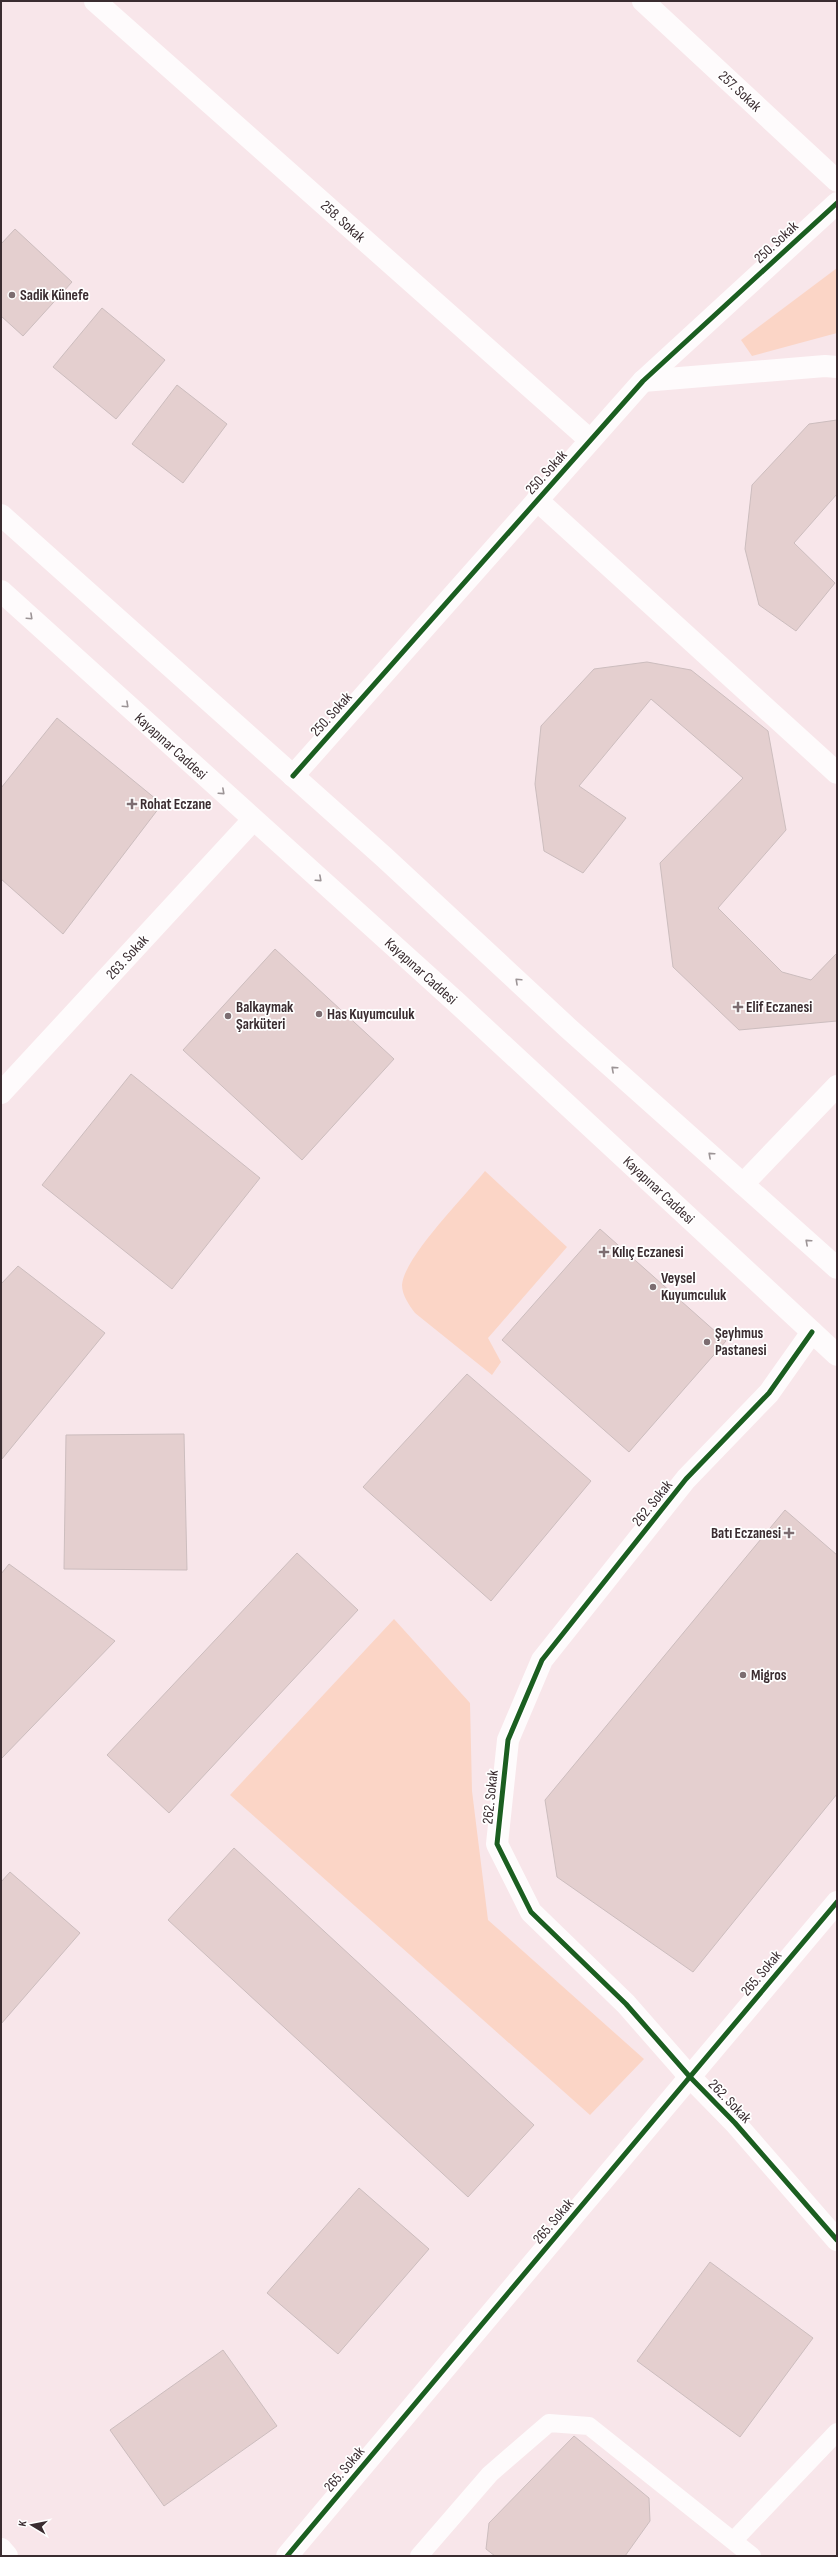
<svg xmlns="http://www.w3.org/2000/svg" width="838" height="2557" font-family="'Sofia Sans Condensed',sans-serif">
<rect width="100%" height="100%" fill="#f8e6ea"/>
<!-- green -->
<g fill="#fbd5c6">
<path d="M837,268V333L752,356L741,340Z"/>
<path d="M485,1171L567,1247L488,1338L501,1362L492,1375L415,1313C409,1305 402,1295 402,1285C404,1257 466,1195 485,1171Z"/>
<path d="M394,1619L470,1703L472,1791L488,1920L644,2059L590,2115L230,1795Z"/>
</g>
<!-- building -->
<g fill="#e4cfcf" stroke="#ccbdbe">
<path d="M15,229L72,282L23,336L1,316V244Z"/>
<path d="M102,308L165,360L116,419L53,367Z"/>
<path d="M177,385L227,424L183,483L132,444Z"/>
<path d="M837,420V494L794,543L835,583L796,631L759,605L745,549L752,485L809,424Z"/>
<path d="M647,662L691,670L768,731L786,830L718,908L782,972L811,980L837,953V1021L739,1030L673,967L660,863L743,778L651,699L579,786L626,818L583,873L544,851L535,784L541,726L594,669Z"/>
<path d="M57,718L162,804L63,934L1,879V788Z"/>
<path d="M275,949L394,1059L302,1160L183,1050Z"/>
<path d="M131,1074L260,1178L172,1289L42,1185Z"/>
<path d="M600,1229L726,1341L629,1452L502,1340Z"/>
<path d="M18,1266L105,1333L2,1459L1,1284Z"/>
<path d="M467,1374L591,1481L491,1601L363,1487Z"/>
<path d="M184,1434L187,1570L64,1569L66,1435Z"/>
<path d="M785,1510L837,1555V1794L693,1972L557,1877L545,1800Z"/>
<path d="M297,1553L358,1610L169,1813L107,1755Z"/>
<path d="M9,1564L115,1641L1,1759V1574Z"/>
<path d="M234,1848L534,2125L468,2197L168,1920Z"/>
<path d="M10,1872L80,1933L1,2024V1882Z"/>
<path d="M359,2188L429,2249L338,2354L267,2293Z"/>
<path d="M710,2262L813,2338L740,2437L637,2361Z"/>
<path d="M223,2350L277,2426L164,2506L110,2430Z"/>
<path d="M574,2436L649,2498L650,2521L625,2556H495L486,2549L489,2523Z"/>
</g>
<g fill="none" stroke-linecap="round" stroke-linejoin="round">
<!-- lane -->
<g stroke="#fefbfc" stroke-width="18">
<path d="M734,2540L837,2432"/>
<path d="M419,2556L490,2474L549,2423L589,2426L752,2556"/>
</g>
<!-- street -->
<g stroke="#fefbfc" stroke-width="22">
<path d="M95,1L590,440"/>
<path d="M643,1L837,181"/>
<path d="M643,381L825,366L837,367"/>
<path d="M537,500L837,773"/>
<path d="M293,776L643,381L837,203"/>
<path d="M1,1093L253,820"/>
<path d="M743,1184L837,1086"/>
<path d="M812,1332L769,1393L686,1479L542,1660L508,1740L497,1844L531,1912L626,2004L690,2077L735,2123L837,2240"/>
<path d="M1,2549L7,2556"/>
<path d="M287,2556L837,1902"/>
</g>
<!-- secondary -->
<g stroke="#fefbfc" stroke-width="22">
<path d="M1,515L384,857L568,1028L837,1268"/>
<path d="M1,591L455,1001L837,1355"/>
</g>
<!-- cycleway casing -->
<g stroke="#fff" stroke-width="8">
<g id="cycleway">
<path d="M293,776L643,381L837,203"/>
<path d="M812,1332L769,1393L686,1479L542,1660L508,1740L497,1844L531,1912L626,2004L690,2077L735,2123L837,2240"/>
<path d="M287,2556L837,1902"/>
</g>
</g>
<!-- cycleway -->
<use href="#cycleway" stroke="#1b5e20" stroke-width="5"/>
</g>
<!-- one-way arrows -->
<defs><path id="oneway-chevron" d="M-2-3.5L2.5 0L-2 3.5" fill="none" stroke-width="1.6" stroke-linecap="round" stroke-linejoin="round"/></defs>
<g stroke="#9c9496">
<use href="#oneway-chevron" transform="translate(30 617) rotate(43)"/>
<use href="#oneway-chevron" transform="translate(126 705) rotate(43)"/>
<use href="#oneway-chevron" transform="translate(222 792) rotate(42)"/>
<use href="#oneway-chevron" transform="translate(319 879) rotate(42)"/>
<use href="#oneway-chevron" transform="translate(518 981) rotate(-137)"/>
<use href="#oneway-chevron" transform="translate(614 1069) rotate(-138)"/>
<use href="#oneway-chevron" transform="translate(711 1155) rotate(-138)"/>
<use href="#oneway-chevron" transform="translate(808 1242) rotate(-138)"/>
</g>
<!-- markers -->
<g fill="#7c6d71" stroke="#fff" stroke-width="1.5">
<circle cx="12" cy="295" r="4"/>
<path d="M130 798h4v4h4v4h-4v4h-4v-4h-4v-4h4z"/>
<path d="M736 1001h4v4h4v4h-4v4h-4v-4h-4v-4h4z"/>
<circle cx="319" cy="1014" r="4"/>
<circle cx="228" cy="1016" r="4"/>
<path d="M602 1246h4v4h4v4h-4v4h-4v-4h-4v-4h4z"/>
<circle cx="653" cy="1287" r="4"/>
<circle cx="707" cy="1342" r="4"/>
<path d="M787 1527h4v4h4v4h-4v4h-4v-4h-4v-4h4z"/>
<circle cx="743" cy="1675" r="4"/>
</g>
<g text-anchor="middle" stroke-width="3.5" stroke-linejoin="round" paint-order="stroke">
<!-- street labels -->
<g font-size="15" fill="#3a2c30" stroke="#fff">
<text transform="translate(740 91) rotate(43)" y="5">257. Sokak</text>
<text transform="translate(343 221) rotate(42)" y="5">258. Sokak</text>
<text transform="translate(776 242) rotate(-43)" y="5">250. Sokak</text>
<text transform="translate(546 472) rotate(-48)" y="5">250. Sokak</text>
<text transform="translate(331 714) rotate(-48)" y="5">250. Sokak</text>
<text transform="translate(171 746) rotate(42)" y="5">Kayapınar Caddesi</text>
<text transform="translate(127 957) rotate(-47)" y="5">263. Sokak</text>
<text transform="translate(421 971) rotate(42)" y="5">Kayapınar Caddesi</text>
<text transform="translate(659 1190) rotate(43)" y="5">Kayapınar Caddesi</text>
<text transform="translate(652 1503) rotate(-51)" y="5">262. Sokak</text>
<text transform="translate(490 1797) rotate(-84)" y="5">262. Sokak</text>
<text transform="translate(761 1973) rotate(-50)" y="5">265. Sokak</text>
<text transform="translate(730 2101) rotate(46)" y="5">262. Sokak</text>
<text transform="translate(553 2221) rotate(-50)" y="5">265. Sokak</text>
<text transform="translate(344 2469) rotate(-50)" y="5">265. Sokak</text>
</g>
<!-- poi labels -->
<g font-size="15" font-weight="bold" fill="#3a2c30" stroke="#fff" text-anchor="start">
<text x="20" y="300">Sadik Künefe</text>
<text x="140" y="809">Rohat Eczane</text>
<text x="236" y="1012">Balkaymak<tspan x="236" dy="17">Şarküteri</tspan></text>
<text x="746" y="1012">Elif Eczanesi</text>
<text x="327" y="1019">Has Kuyumculuk</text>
<text x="612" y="1257">Kılıç Eczanesi</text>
<text x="661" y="1283">Veysel<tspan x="661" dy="17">Kuyumculuk</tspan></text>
<text x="715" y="1338">Şeyhmus<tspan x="715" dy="17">Pastanesi</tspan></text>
<text x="781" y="1538" text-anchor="end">Batı Eczanesi</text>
<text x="751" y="1680">Migros</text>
</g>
</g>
<!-- border -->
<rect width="838" height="2557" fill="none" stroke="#3a2c30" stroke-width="4"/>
<!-- north arrow -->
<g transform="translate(32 2525) rotate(280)" stroke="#ffffff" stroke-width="3" paint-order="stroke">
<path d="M0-3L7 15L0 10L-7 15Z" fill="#3a2c30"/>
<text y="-6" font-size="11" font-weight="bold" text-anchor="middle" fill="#3a2c30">K</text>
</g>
</svg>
